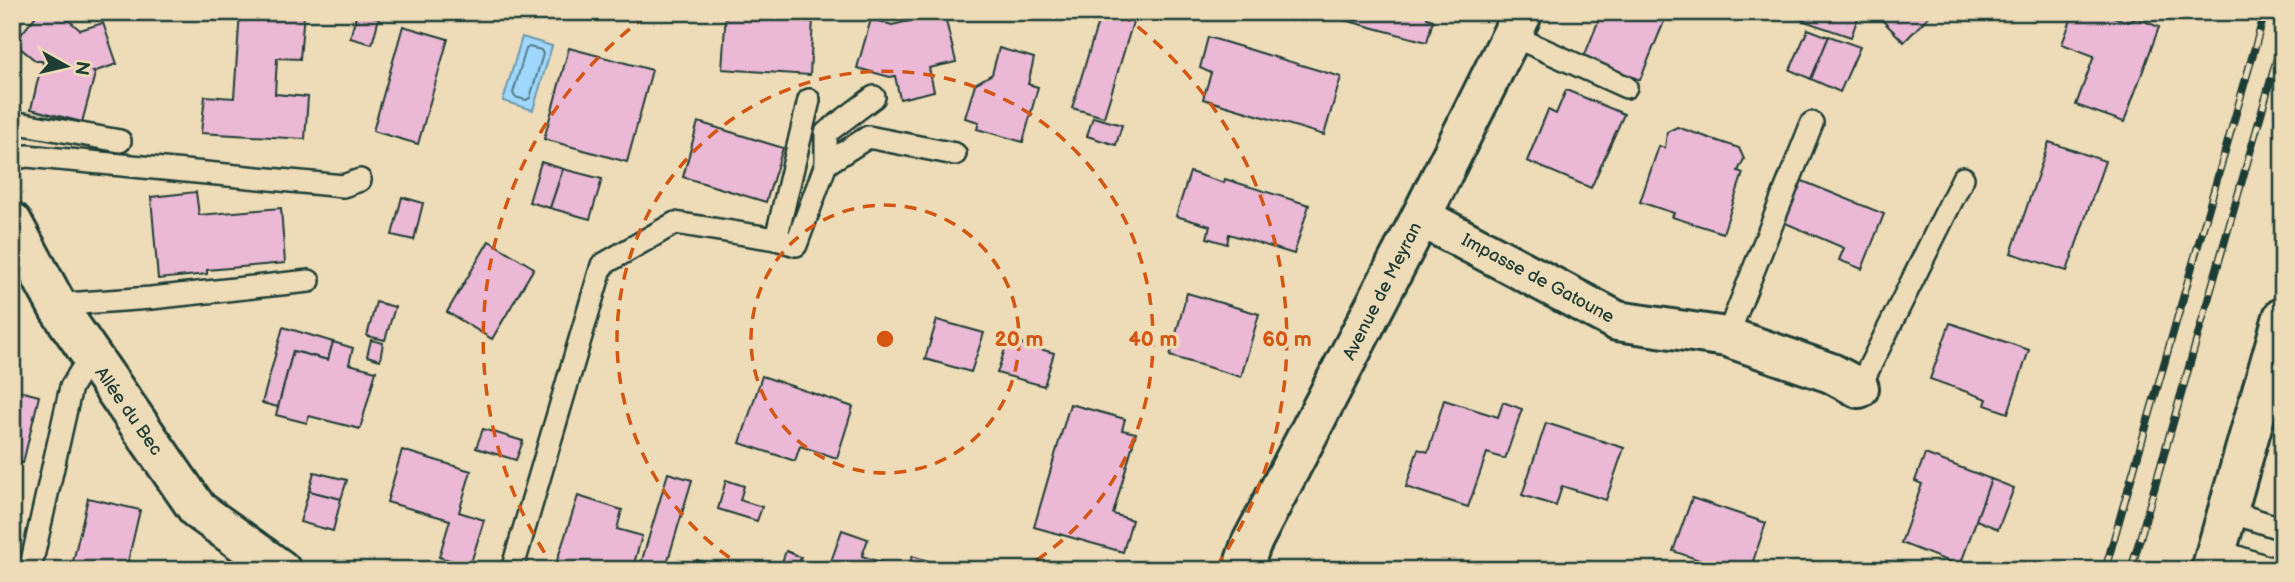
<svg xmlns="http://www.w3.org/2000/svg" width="2295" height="582" font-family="'Balsamiq Sans',sans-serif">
<rect width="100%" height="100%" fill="#eedcb9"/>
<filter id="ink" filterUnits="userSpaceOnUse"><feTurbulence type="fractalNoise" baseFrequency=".0143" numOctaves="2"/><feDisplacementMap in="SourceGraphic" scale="14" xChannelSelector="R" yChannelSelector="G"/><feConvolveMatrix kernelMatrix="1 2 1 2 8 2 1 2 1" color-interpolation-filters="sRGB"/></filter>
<g filter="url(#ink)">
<!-- water -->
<path fill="#9fd7fe" stroke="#6c99ad" stroke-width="2" d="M522,37L552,46L533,110L503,101Z"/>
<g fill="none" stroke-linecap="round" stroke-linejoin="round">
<!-- shore -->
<path stroke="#527b85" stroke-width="2" d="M529,47L541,50L543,54L530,98L526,100L515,97L513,93L526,49Z"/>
</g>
<!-- building -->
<g fill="#ebb8d6" stroke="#1f3d34" stroke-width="2">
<path d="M39,12H59L80,30L103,23L117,64L93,72L95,74L82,122L31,109L39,75L45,70L42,61H36L14,43Z"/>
<path d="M240,12H304L300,59L277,58L275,94L308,97L305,139L201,133L205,96L234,98Z"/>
<path d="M726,12L813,18L810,75L722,69Z"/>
<path d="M1101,12H1136L1104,117L1072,108Z"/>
<path d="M1334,12H1428L1427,18L1433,20L1427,42L1333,17Z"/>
<path d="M1602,12H1668L1640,80L1584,57Z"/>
<path d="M1804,12H1860L1851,37L1801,20Z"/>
<path d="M1874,12H1933L1904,42Z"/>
<path d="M2074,12H2112L2111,16L2128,22L2137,18L2159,27L2124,122L2076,105L2094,56L2062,44Z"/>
<path d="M2112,12H2120L2137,18L2128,22L2111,16Z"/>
<path d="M357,13L379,18L372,44L350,38Z"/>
<path d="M944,13L956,62L929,68L934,91L900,99L895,76L890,77L857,68L871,19L892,25Z"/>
<path d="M403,26L448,39L418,144L373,131Z"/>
<path d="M1808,29L1829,37L1811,79L1790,70Z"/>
<path d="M1829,36L1860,47L1840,92L1811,79Z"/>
<path d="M1208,37L1341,77L1324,135L1203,99L1211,73L1200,68Z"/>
<path d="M569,48L652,70L627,162L544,139Z"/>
<path d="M999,48L1034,58L1028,84L1038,87L1023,142L977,129L979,122L965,118L975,84L992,74Z"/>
<path d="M1566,90L1624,114L1591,188L1527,161L1548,110L1556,114Z"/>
<path d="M1093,117L1122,125L1116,145L1087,136Z"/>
<path d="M698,122L783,148L766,202L683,177Z"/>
<path d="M1677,127L1739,148L1744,159L1738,171L1743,173L1723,233L1672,217L1674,213L1640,202L1659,146L1665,148L1667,132Z"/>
<path d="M2049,142L2105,161L2067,271L2011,253Z"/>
<path d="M541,162L563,169L550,208L529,202Z"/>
<path d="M563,169L602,179L590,219L550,208Z"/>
<path d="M1190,172L1224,183L1225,179L1309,205L1294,254L1229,234L1227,244L1207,238L1210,226L1176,216Z"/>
<path d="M1800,180L1884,214L1862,269L1839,260L1844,248L1783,222Z"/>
<path d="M196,192L199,215L281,208L285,263L207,270V274L158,279L151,197Z"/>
<path d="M402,197L423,203L414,240L392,235Z"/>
<path d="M489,241L534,268L492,339L447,312Z"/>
<path d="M1187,293L1259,314L1241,377L1170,356Z"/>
<path d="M376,302L395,307L385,340L367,336Z"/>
<path d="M937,320L984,333L971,372L925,359Z"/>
<path d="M1950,323L2029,350L2008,413L1985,405L1987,399L1930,379Z"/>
<path d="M283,327L333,342L328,360L293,351L278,407L262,403Z"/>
<path d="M371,340L383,343L380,360L367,356Z"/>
<path d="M1008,340L1054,353L1044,386L997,373Z"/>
<path d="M333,342L353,348L349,364L376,371L360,429L309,416L307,423L276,415L293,351L328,360Z"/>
<path d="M762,376L853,407L837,458L800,446L795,461L740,443Z"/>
<path d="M12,389L39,396L23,463L12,461Z"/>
<path d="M1444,400L1498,417L1503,402L1522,409L1505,459L1487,453L1468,507L1406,487L1418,449L1428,452Z"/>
<path d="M1070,404L1125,419L1122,430L1136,433L1113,514L1132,520L1123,552L1034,527Z"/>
<path d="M1546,423L1624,448L1606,500L1562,486L1556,506L1522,495Z"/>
<path d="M483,429L523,441L516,460L476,448Z"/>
<path d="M402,450L471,471L459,512L484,520L470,566L439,557L450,520L387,502Z"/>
<path d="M1925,454L1991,479L1960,566L1901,543L1922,484L1915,481Z"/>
<path d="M314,472L347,480L341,499L309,491Z"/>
<path d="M668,473L692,480L665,570H639Z"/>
<path d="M1991,479L2014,488L1998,529L1976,520Z"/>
<path d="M726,480L744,486L740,500L762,507L757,521L718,509Z"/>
<path d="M309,491L341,499L333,531L300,522Z"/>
<path d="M578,496L622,510L617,529L642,536L632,570H554Z"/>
<path d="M88,498L140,510L126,570H71Z"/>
<path d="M1692,498L1766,523L1750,570H1728L1673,551Z"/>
<path d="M842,530L868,539L862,556L904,570H828Z"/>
<path d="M786,551L801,557L797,570H779Z"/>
<path d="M912,556L946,566L944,570H908Z"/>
<path d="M697,560L727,570H694Z"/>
</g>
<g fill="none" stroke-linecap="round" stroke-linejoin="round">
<!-- lane casing -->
<g stroke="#1f3d34" stroke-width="26">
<g id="lane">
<path d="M1511,35L1626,87"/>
<path d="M12,124L18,123L120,141"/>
<path d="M12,159L27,156L343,186L360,180"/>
<path d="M826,164L868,137L955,154"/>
<path d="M776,239L809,100"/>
<path d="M59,309L66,304L151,298L309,281"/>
<path d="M1727,337L1812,123"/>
<path d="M1859,388L1963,178"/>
<path d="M2227,511L2283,529"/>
<path d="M2217,550L2276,570"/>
<path d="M30,570L71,387L91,355"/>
<path d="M512,570L602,265L675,223L776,239L796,245L826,164V133L874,97"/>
</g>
</g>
<!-- street casing -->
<g stroke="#1f3d34" stroke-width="44">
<g id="street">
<path d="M1421,217L1617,321L1727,337L1831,373L1859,388"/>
<path d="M12,222L59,309L198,510L281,570"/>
<path d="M1242,570L1251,544L1421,217L1523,12"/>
<path d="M2211,570L2283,317"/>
</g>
</g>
<!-- lane -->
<use href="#lane" stroke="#eedcb9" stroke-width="21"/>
<!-- street -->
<use href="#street" stroke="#eedcb9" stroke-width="38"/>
<!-- rail casing -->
<g stroke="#1f3d34" stroke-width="8">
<g id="rail">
<path d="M2105,570L2265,12"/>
<path d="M2131,570L2283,37"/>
</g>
</g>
<!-- rail -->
<use href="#rail" stroke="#eedcb9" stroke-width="5" stroke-dasharray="16" stroke-linecap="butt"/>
</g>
</g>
<!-- distance rings -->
<g fill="none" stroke="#d45610" stroke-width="3.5" stroke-dasharray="12 9">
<circle cx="885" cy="339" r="134"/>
<path d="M747 569A268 268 0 1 1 1023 569"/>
<path d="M556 570A402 402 0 0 1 649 14M1121 14A402 402 0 0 1 1214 570"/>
</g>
<g text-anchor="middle" stroke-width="7" stroke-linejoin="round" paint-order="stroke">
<!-- street labels -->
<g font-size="18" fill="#1f3d34" stroke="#eedcb9">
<text transform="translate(1538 278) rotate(28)" y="6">Impasse de Gatoune</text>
<text transform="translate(1382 291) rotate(-63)" y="6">Avenue de Meyran</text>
<text transform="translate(129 411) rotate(55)" y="6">Allée du Bec</text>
</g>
</g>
<circle cx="885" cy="339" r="10" fill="#d45610" stroke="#eedcb9" stroke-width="3.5"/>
<g font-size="21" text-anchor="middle" font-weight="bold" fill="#d45610" stroke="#eedcb9" stroke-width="7" stroke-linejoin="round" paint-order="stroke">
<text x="1019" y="346">20 m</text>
<text x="1153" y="346">40 m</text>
<text x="1287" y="346">60 m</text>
</g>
<!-- margin -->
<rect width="2295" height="582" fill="none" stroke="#eedcb9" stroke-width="42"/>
<rect x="21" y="21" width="2253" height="540" fill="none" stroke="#1f3d34" stroke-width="2.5" filter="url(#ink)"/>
<!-- north arrow -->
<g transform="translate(66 66) rotate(98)" stroke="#eedcb9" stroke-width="5" paint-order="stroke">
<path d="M0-5L12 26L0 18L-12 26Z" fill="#1f3d34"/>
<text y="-10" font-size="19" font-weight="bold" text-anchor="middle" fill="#1f3d34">N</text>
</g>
</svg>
